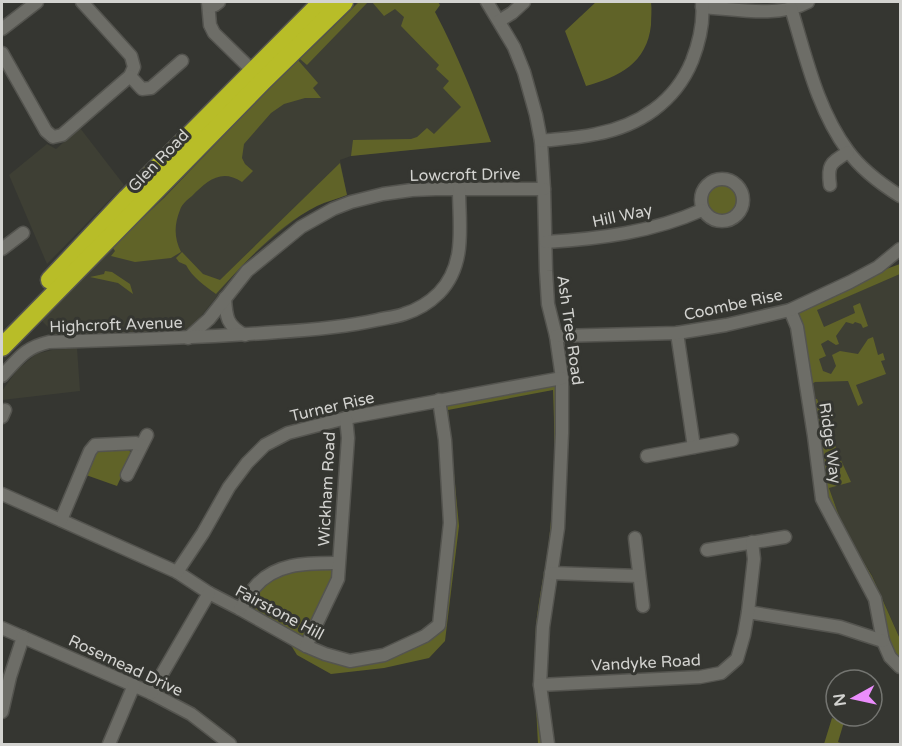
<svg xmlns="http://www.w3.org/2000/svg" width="902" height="746" font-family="'Varela Round',sans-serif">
<rect width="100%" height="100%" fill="#353631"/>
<!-- built -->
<g fill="#3e3f34">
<path d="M357,2H423L491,142L351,156L340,160L347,195L316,206L301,215L275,236L242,265L198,320L189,328L181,331L161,333L57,336L40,319L123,238Z"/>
<path d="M80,128L124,185L47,264L9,175L47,144L56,149Z"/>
<path d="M900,274V639L872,575L852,543L839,516L829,488L803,315Z"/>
<path d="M77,348L80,391L2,400V391L17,370L36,354L52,350Z"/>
</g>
<!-- green -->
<g fill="#606328">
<path d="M359,2H368L307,65L300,59Z"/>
<path d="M372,2H438L440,5L435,12C457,54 475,98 491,142L351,156L353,140L411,139L417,137L427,128L434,134L461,107L443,88L449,81L436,69L439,65L401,26L404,17L395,9L384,16Z"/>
<path d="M596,2H651C652,10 651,17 651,25C647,63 619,77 586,86L565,31Z"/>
<path d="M297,59L318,83L313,88L321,98H305L284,104L271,113L244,144L242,158L245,164L253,171L242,182C221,168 207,181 192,196C187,200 182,204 180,210C174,225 174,238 181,252L171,258L135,262L111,256L115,251L113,248L122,237L164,198Z"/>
<path d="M340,163L347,195C337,199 327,201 317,206C279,225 244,263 216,294C205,286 192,277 186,265L179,262L176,258L182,252L203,274L220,280Z"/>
<circle cx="722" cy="201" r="18"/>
<path d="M900,264V274L817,310L824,327L855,313L853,306L860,303L868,326L863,328L861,324L855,322L853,324L846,322L836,336L839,344L836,345L828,340L821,344L826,356L819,359L823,371L831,374L836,366L832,355L840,351L858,354L868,339L873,337L878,355L883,353L885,360L881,361L886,374L856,385L863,403L858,406L848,381L815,382L810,385H813L815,399H817L839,456L851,482L829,488L839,516L852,543L872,576L900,639V667L890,657L875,599L822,499L790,310L850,282Z"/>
<path d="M105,271L112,272L130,284L133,294L118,283L90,277L104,274Z"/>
<path d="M562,378V433L543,627L548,744H538C536,705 533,665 536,626C539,594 547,563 550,531C555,484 555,437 553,390L448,410L459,526L445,641L429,658L384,668L331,674L297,655L289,642L250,618L205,600L209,593L240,608L271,573L338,563L306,646L350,661L384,655L439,625L450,523L439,400Z"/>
<path d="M127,449L132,453L117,486L86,475L95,452Z"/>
<path d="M832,718L844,722L838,742L844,744H824Z"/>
</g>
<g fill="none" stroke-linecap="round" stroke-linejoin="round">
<!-- minor casing -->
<g stroke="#54544f" stroke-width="15">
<g id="minor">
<path d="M208,2L210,25L214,33L259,77"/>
<path d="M487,2L514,47L524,72L536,115L541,141L544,189L546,271L548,304L556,336L562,378V433L558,528L543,627L540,685L548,744"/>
<path d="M209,7L215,5L219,2"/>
<path d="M702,7C735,9 779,18 808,2"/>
<path d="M791,8C806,57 817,109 848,151C861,169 881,184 900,196"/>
<path d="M499,21L512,13L524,2"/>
<path d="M2,29L37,2"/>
<path d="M2,53L46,131L53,137L62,135L130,76L134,67L131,56L82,2"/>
<path d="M130,76L142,89L151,88L182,61"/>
<path d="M541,141C559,139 578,138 596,134C639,126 675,102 692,61C699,43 704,21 702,2"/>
<circle cx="722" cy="200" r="21"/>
<path d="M830,185C827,164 831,163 848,152"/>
<path d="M546,242C599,239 653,232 702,210"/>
<path d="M2,249L23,233"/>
<path d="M225,298C226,317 227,326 245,335"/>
<path d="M790,310L797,327L814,436L822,499L875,599L883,641L890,657L900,667"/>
<path d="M677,333L694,447"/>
<path d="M556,336L677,333L726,325L790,310L850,282L878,267L900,249"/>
<path d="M188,338L209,319L247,271L301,227L333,209L351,202L383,194L412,190L436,189H544"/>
<path d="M2,376C19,358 24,348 49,342C126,340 202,338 278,332C311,330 345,327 377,320C386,318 396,317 404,314C417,310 429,303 439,293C467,264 459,225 459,189"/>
<path d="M2,417L5,410"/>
<path d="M647,456L732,440"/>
<path d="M127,475L147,435"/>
<path d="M2,494L177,572L209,593L240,609L306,646L325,654L350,661L384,655L425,636L439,625L450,523L445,440L439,400"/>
<path d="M61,520L90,451L95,445L136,443L141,445"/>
<path d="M635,538L643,606"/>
<path d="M707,550L785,537"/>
<path d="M177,572L203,533L229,487L247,463L265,445L288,433L346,418L562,378"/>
<path d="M551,573L639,576"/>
<path d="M240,609C245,602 249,594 254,588C275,562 308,563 338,563"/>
<path d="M748,612L840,627L883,641"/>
<path d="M2,628L151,693L191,714L230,744"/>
<path d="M306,646L338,579L348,438L346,418"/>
<path d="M540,685L700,677L721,673L737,659L744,635L748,612L754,559L752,542"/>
<path d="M151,693L209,593"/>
<path d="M2,712L10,677L23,637"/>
<path d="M109,744L134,685"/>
</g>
</g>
<!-- highway casing -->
<g stroke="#54544f" stroke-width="21">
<g id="highway">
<path d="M50,280L127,198L322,2"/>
<path d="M2,347L263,81L344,2"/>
</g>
</g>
<!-- minor -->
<use href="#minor" stroke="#6d6d67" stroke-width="12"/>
<!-- highway -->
<use href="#highway" stroke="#b8bd28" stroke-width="18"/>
</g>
<g text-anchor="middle" stroke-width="6" stroke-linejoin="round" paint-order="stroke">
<!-- street labels -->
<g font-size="16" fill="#d3d3d0" stroke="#353631">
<text transform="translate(158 160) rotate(-46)" y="6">Glen Road</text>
<text transform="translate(465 174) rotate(-1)" y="6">Lowcroft Drive</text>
<text transform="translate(622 215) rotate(-12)" y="6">Hill Way</text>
<text transform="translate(733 304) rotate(-12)" y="6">Coombe Rise</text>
<text transform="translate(116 324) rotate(-2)" y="6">Highcroft Avenue</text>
<text transform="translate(571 330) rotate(82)" y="6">Ash Tree Road</text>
<text transform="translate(332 406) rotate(-13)" y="6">Turner Rise</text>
<text transform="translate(831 443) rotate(82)" y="6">Ridge Way</text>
<text transform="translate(326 489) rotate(-87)" y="6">Wickham Road</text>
<text transform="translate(280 612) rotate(28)" y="6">Fairstone Hill</text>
<text transform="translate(646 662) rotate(-3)" y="6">Vandyke Road</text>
<text transform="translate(126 665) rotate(25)" y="6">Rosemead Drive</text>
</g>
</g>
<!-- border -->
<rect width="902" height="746" fill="none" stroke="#d3d3d0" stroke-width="6"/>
<!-- north arrow -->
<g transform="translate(854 698) rotate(262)"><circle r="28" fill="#353631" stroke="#747571" stroke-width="1.5"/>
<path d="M0-4.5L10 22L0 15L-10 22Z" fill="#eb8dfc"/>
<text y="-9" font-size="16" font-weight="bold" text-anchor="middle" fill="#d3d3d0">N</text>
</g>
</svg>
